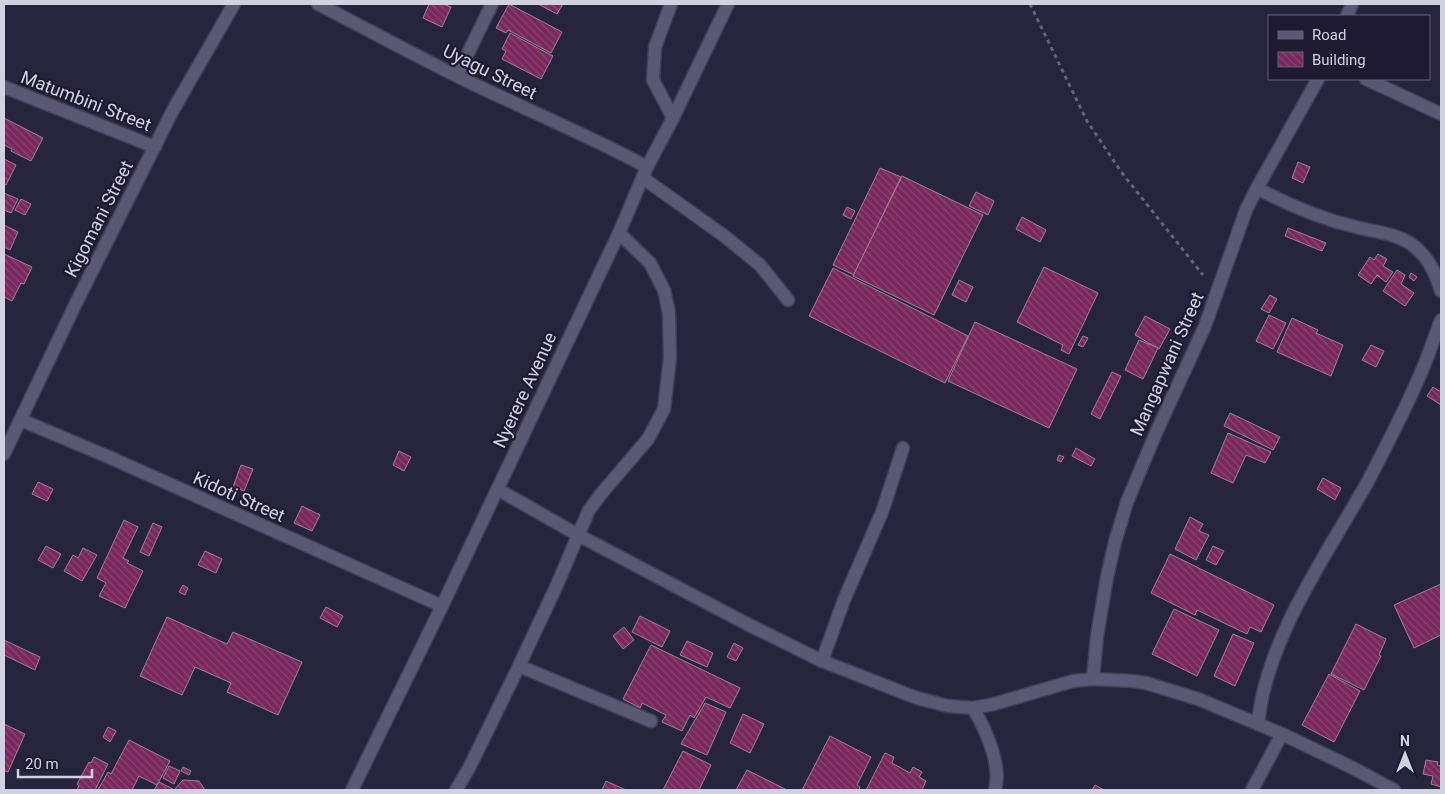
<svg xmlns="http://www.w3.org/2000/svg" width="1445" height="794" font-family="Roboto,sans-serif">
<defs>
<pattern id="building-back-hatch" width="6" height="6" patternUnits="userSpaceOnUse" patternTransform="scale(1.25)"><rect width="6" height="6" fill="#79285d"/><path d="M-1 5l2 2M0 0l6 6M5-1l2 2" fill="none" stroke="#8b4674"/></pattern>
</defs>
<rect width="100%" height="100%" fill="#27243d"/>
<!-- building -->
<g fill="url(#building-back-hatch)" stroke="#a08192">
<path d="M429,4H443L451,7L442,27L423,18Z"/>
<path d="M509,4L562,32L551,53L508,30L506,33L496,28Z"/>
<path d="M538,4H563L557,14Z"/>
<path d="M510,33L553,56L541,79L502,59L506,51L502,49Z"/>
<path d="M4,118L43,138L31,161L11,151L12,149L4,145Z"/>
<path d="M4,159L16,165L6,185L4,184Z"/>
<path d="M1298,162L1310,167L1303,183L1292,178Z"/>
<path d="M880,168L901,177L854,275L833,265Z"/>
<path d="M902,176L983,215L934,315L853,276Z"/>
<path d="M976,192L994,201L988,215L969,206Z"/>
<path d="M4,193L18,199L11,213L4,210Z"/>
<path d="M21,199L31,204L25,215L15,210Z"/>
<path d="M847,207L855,211L851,219L843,215Z"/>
<path d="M1022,217L1046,230L1040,242L1016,229Z"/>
<path d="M4,225L18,232L10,250L4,247Z"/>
<path d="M1288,228L1326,243L1322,251L1285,236Z"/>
<path d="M4,254L32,267L24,284L21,283L12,301L4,297Z"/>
<path d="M1378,254L1387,259L1383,266L1393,272L1386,282L1377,275L1371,284L1358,275L1370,257L1374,260Z"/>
<path d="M1044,267L1098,293L1069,354L1061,350L1063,345L1017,322Z"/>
<path d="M833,268L968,336L945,383L809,316Z"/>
<path d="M1397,270L1405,275L1401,284L1414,293L1405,306L1383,291Z"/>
<path d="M1411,273L1417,277L1414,281L1409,277Z"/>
<path d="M959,280L973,287L966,302L952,295Z"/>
<path d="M1270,295L1277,299L1269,313L1261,309Z"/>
<path d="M1269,315L1286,323L1273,349L1256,341Z"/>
<path d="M1145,316L1170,329L1159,349L1135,335Z"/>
<path d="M1292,318L1318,330L1316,333L1343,345L1331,376L1277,352Z"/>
<path d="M975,322L1077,369L1049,428L948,381Z"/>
<path d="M1083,336L1088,338L1083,347L1078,345Z"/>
<path d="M1139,340L1158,348L1143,379L1125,370Z"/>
<path d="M1371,345L1384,351L1376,367L1362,360Z"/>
<path d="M1112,372L1121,376L1100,419L1091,414Z"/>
<path d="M1433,387L1441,392V405L1427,396Z"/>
<path d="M1230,413L1280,437L1273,450L1224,426Z"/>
<path d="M1228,433L1271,452L1265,463L1246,455L1233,483L1211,473Z"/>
<path d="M1076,448L1095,459L1091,466L1072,456Z"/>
<path d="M399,451L411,457L404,471L393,465Z"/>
<path d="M1059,455L1064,457L1061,462L1057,460Z"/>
<path d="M241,465L253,469L244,491L233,487Z"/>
<path d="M1323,478L1341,488L1335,500L1317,489Z"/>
<path d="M38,482L53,489L47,501L32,494Z"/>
<path d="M302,506L320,515L312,531L294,523Z"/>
<path d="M1190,517L1203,524L1199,531L1209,535L1196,560L1175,549Z"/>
<path d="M124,520L138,527L123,558L129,561L127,563L143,571L125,608L99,596L106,583L97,578Z"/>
<path d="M153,523L162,527L149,556L140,552Z"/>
<path d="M46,546L61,554L53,568L38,560Z"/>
<path d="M1213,546L1224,551L1216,565L1206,560Z"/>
<path d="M83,548L97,555L82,581L64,571L73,555L78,558Z"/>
<path d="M205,551L222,559L216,573L198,565Z"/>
<path d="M1170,554L1274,605L1261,632L1250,627L1247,634L1197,610L1195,615L1151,593Z"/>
<path d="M1441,584V635L1414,648L1394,605Z"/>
<path d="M183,585L188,588L185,595L179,592Z"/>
<path d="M326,607L343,616L337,627L320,618Z"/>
<path d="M1174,609L1219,630L1197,676L1152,654Z"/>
<path d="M640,616L670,631L662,647L632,632Z"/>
<path d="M167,617L227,644L233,632L302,662L278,715L227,692L231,683L195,667L182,695L140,676Z"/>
<path d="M1356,624L1386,639L1379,655L1381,656L1364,690L1331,674Z"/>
<path d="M624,627L634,640L623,649L613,636Z"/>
<path d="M1233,634L1254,643L1235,686L1214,676Z"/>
<path d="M4,640L40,657L35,670L4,655Z"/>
<path d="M687,641L713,653L707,667L680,655Z"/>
<path d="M734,643L743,648L736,661L727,657Z"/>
<path d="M651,645L740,688L730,708L706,697L694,718L690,715L682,731L662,722L666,715L642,703L640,708L623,699Z"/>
<path d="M1329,674L1360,691L1334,742L1302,725Z"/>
<path d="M705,703L726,712L707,755L681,744Z"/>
<path d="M743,714L764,724L750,753L730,743Z"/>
<path d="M4,724L25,734L8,772L4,771Z"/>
<path d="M108,727L116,731L110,742L103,737Z"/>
<path d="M830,736L871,757L857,785L860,787L859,790H802Z"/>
<path d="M129,740L170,761L157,785L139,776L132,790H98L108,772L111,774Z"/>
<path d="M683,751L711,765L699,790H663Z"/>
<path d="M885,753L894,757L892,763L910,773L913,767L922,772L919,777L926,781L922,790H866Z"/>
<path d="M94,757L108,764L95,790H77L79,786L77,784L89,762L91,763Z"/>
<path d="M1426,760L1438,762L1437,765L1441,766V787L1431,784L1433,776L1423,774Z"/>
<path d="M169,766L180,771L174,784L163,778Z"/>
<path d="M183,767L191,771L189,775L181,771Z"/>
<path d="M747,770L787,790H736Z"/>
<path d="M183,780L199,781L205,790H174Z"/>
<path d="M606,781L626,790H602Z"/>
<path d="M159,782L173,789L172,790H154Z"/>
<path d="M1095,785L1104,790H1092Z"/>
</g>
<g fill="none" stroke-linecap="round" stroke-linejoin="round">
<!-- minor casing -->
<g stroke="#423f55" stroke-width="15">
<g id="minor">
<path d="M318,4C365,28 412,54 459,77C522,108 586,134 647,167"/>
<path d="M671,4L655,47L653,80L673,118"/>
<path d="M1347,16L1352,4"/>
<path d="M457,76L492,4"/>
<path d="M1366,79L1441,114"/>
<path d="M4,87L155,147"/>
<path d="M643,178L723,235L760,265L788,300"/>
<path d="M1257,188C1288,205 1322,219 1356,227C1374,232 1395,233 1411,244C1428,256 1435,272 1441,291"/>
<path d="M21,420L111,458L442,606"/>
<path d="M4,454L76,303L173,110L234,4"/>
<path d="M497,489L578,535L751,626L822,661L917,698L948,706L973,708L994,704L1073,681L1093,679L1133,681L1146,683L1198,699L1282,734L1353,768L1394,790"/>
<path d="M822,661L844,600L882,512L903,448"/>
<path d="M519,666L651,721"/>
<path d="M1093,679L1097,636L1107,577L1115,542L1127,502L1155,435L1205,326L1246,210L1257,188L1318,79"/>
<path d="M973,708C986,730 1002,765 995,790"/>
<path d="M1258,724C1266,639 1326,556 1367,483C1384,450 1401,418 1416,384C1426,363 1433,341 1441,320"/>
<path d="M352,790L442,606L619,233L647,167L673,118L728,4"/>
<path d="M456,790L469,768L519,666L556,587L589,510L601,494L648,439L664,409L670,358L669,313L664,290L650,263L619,233"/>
<path d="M1252,790L1282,734"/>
</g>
</g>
<!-- path -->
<path stroke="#656379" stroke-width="3" stroke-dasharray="4 4" stroke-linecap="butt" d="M1030,4L1087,121L1122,173L1203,275"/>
<!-- minor -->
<use href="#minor" stroke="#5b5875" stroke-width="12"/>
</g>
<g text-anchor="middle" stroke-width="4.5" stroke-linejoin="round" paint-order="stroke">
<!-- street labels -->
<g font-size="18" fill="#d2d1e2" stroke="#1d1a32">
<text transform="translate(490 72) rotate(26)" y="6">Uyagu Street</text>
<text transform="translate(86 101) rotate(21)" y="6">Matumbini Street</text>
<text transform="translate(99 219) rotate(-63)" y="6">Kigomani Street</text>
<text transform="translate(1167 364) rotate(-66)" y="6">Mangapwani Street</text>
<text transform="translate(525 390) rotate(-65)" y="6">Nyerere Avenue</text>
<text transform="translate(239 497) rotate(24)" y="6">Kidoti Street</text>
</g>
</g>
<!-- border -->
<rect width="1445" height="794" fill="none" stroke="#d2d1e2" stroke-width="10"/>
<!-- legend -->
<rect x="1268" y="15" width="162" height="65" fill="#1d1a32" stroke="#656378"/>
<rect x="1278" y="31" width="25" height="8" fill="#5b5875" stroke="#656378"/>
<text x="1312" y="40" font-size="15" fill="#d2d1e2">Road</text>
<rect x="1278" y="52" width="25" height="15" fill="url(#building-back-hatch)" stroke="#656378"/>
<text x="1312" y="65" font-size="15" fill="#d2d1e2">Building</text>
<!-- north arrow -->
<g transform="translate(1405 754)" stroke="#1d1a32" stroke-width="4" paint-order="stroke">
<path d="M0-4L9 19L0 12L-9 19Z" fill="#d2d1e2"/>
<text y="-8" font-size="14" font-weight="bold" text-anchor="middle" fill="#d2d1e2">N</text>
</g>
<!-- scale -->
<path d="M18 769v8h74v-8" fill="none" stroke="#d2d1e2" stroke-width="2.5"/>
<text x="25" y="769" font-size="15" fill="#d2d1e2" stroke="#1d1a32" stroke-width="4" paint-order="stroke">20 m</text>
</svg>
